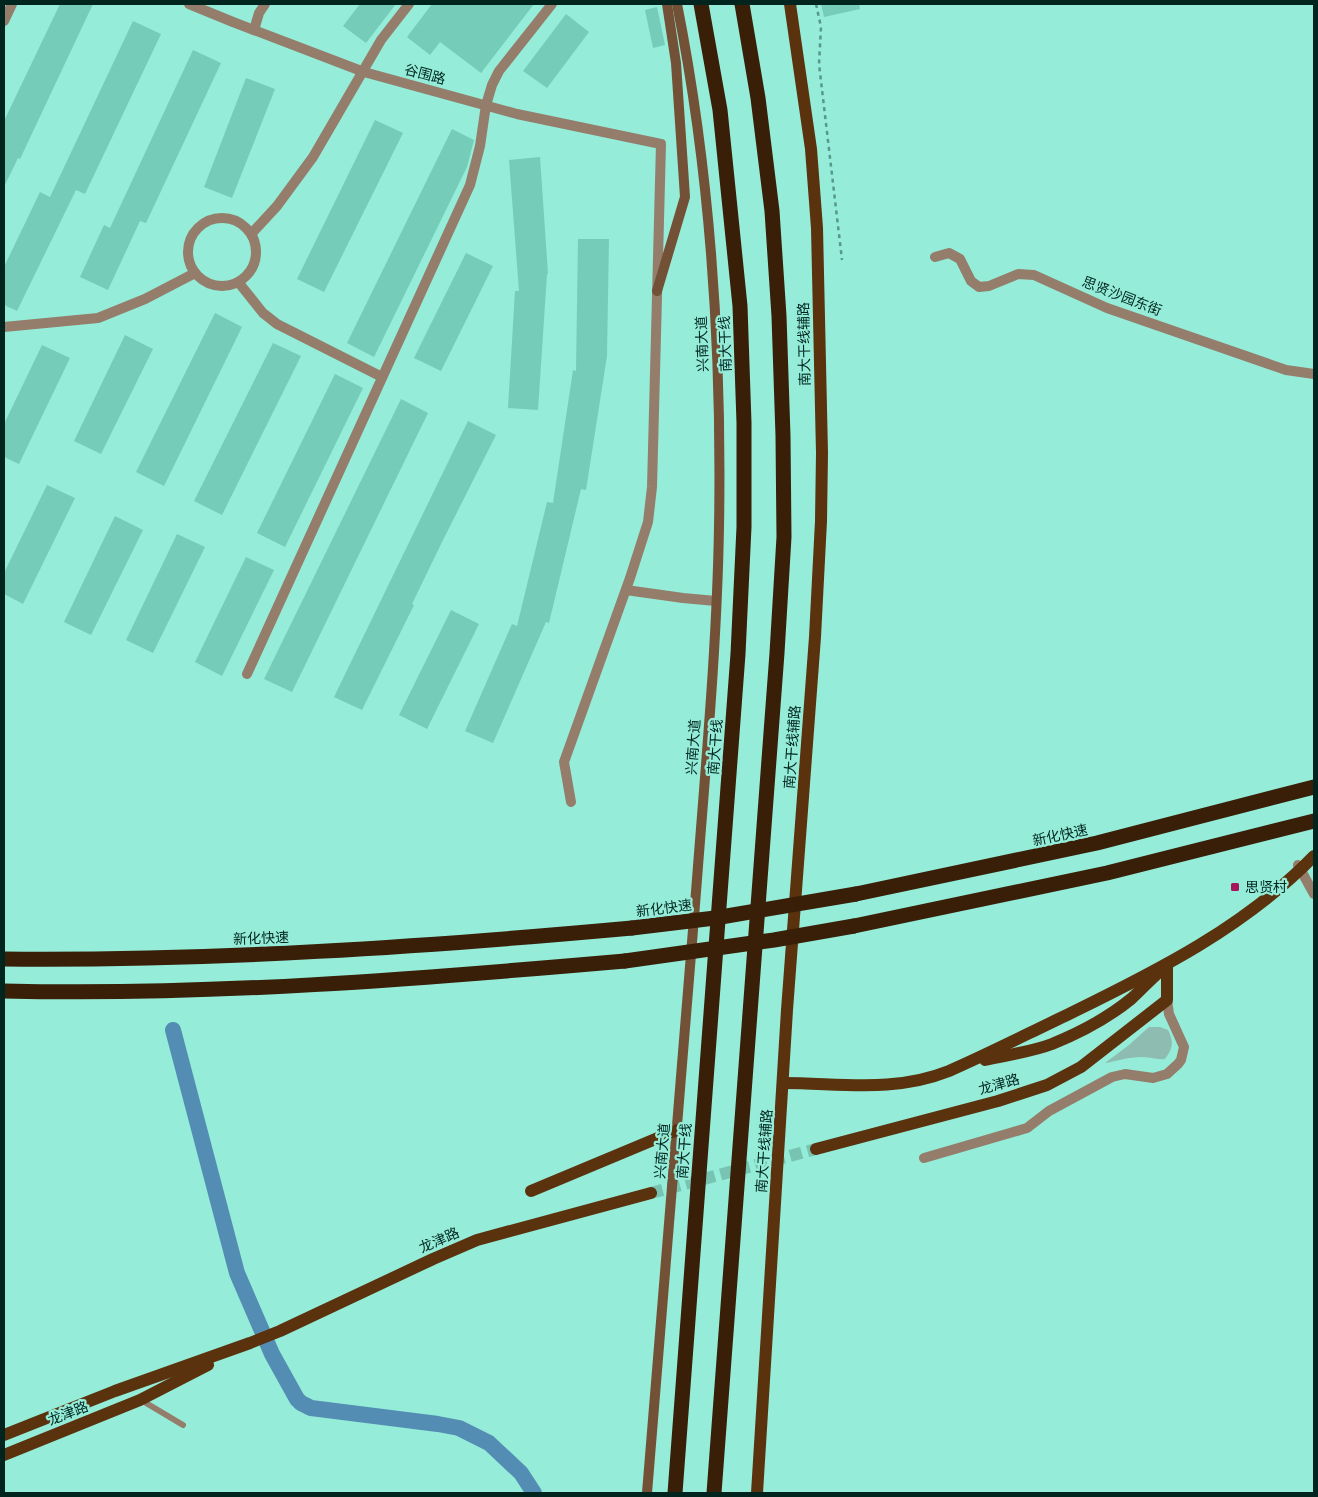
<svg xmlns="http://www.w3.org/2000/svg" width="1318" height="1497" font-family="Figtree,'Noto Sans SC',sans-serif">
<rect width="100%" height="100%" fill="#95ecd8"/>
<!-- green -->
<path fill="#8fbcb1" d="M1149,1027H1160L1168,1030C1174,1042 1173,1048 1165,1059C1156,1060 1150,1057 1141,1057C1129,1057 1117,1061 1105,1063L1129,1045Z"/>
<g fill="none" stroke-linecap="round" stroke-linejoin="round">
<!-- canal -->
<path stroke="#548db3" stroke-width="16" d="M173,1030L237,1273L272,1354L297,1399L301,1403L311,1408L438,1424L459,1428L489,1443L521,1473L534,1493"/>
</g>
<!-- building -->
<g fill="#75ccb9">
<path d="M60,4H93L20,159L18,158L4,187V121Z"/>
<path d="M360,4H396L366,43L343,26Z"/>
<path d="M432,4H534L481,73L440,42L430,55L407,37Z"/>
<path d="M821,4H859L860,9L824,17Z"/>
<path d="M657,7L665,45L653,48L645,10Z"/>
<path d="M566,14L589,32L547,88L523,71Z"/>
<path d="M133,21L161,34L85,194L76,190L17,311L4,305V267L40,192L50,197Z"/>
<path d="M193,50L221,63L146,223L140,221L108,290L80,277L104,225L110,228Z"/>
<path d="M246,78L275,89L232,198L204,187Z"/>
<path d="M375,120L403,133L324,292L297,279Z"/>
<path d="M452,129L474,140L467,167L374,357L347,343Z"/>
<path d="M540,157L548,274H547L538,410L508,408L515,291H519L509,160Z"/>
<path d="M578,239H609L607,356L586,490L581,489L549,623L546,622L493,743L465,731L512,624L517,626L547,502L553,503L573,370L576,371Z"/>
<path d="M466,253L493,266L441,371L414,358Z"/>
<path d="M215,313L242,327L164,486L136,472Z"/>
<path d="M125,335L153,349L101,454L74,441Z"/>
<path d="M273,343L301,356L222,515L194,501Z"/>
<path d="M42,345L70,358L19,464L4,457V424Z"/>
<path d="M335,374L363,388L285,547L257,533Z"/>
<path d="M401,399L428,413L292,692L264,679Z"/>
<path d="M468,421L496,435L443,540L412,604L414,605L362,710L334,697Z"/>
<path d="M47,485L75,498L23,604L4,594V573Z"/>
<path d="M115,516L143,530L91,635L64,622Z"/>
<path d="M177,534L205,547L153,653L126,640Z"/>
<path d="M246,557L274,570L222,676L195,662Z"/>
<path d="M451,610L479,624L427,729L399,715Z"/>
</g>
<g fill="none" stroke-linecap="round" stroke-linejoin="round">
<!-- primary-tunnel -->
<path stroke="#77c4b3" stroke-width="12" stroke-dasharray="12 6" stroke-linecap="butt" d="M651,1193L816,1149"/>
<!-- path -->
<path stroke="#56988a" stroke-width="2.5" stroke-dasharray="4 4" stroke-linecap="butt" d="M816,4L821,27L819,64L842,260"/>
<!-- lane -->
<path stroke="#957d6b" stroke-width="6" d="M141,1400L183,1425"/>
<!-- street -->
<g stroke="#957d6b" stroke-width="10">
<path d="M189,4L233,22L364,72L517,114L661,144L652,487L648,522L630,578L564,762L571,802"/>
<path d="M4,21L12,4"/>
<path d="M254,30L259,13L265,4"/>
<circle cx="222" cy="252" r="34"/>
<path d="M252,233L277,206L313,157L381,40L409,4"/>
<path d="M935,257L949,253L960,259L971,281L979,287L989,286L1018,274L1034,275L1107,308L1286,370L1314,374"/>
<path d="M239,283L263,313L277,324L382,377"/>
<path d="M4,327L98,318L145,299L195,273"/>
<path d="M626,590L683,598L716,601"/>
<path d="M247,674L470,185L480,146L486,105L492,85L499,71L552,4"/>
<path d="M1298,865L1314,894"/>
<path d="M924,1158L1027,1128L1049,1111L1112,1077L1125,1074L1153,1078L1167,1074L1178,1064L1181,1060L1184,1047L1169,1014L1167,1000"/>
</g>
<!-- secondary -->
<g stroke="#735136" stroke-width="10">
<path d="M657,291L685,197L676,63L667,4"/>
<path d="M647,1493C664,1289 681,1084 697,879C706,762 717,645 719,527C722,352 711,175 677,4"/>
</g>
<!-- primary -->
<g stroke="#5a320d" stroke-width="12">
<path d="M985,1060C1007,1055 1031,1052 1052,1044C1079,1033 1109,1017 1131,999C1140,991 1148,982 1156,975"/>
<path d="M783,1083C841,1083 894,1093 949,1071C990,1053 1029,1033 1069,1014C1157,971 1245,927 1314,856"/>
<path d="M816,1149L998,1101L1047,1085L1081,1067L1167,1000V964"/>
<path d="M531,1191L677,1130"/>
<path d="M4,1435L115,1391L250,1343L280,1331L433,1259L477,1240L651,1193"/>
<path d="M4,1455L140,1400L208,1365"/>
<path d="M757,1493L787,1010L815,637L821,521L822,453L817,228L811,149L790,4"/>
</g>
<!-- highway -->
<g stroke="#391f08" stroke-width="15">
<path d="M856,894L1097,843L1314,787"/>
<path d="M854,926L1107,873L1314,821"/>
<path d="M4,959C214,961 423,947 632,928"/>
<path d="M4,991C211,996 418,979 625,961"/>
<path d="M675,1493L738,654L744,527V423L740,306L720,110L701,4"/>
<path d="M714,1493L777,653L784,537L783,436L779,316L772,211L758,98L742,4"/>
</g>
<!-- highway-bridge -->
<g stroke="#391f08" stroke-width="15">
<path d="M632,928L715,918L856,894"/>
<path d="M625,961L774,940L854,926"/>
</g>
</g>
<!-- markers -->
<rect fill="#a4165b" stroke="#95ecd8" stroke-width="2" x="1230" y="882" width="10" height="10" rx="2.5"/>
<g text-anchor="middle" stroke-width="4.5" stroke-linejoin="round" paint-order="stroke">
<!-- street labels -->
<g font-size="14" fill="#00251f" stroke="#95ecd8">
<text transform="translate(425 74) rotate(15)" y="5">谷围路</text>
<text transform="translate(1122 296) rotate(21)" y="5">思贤沙园东街</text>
<text transform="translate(702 344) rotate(-92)" y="5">兴南大道</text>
<text transform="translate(725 344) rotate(-92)" y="5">南大干线</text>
<text transform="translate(804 344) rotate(-91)" y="5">南大干线辅路</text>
<text transform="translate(693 747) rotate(-86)" y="5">兴南大道</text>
<text transform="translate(715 747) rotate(-86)" y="5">南大干线</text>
<text transform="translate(792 747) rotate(-86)" y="5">南大干线辅路</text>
<text transform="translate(1060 835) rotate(-12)" y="5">新化快速</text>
<text transform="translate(664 908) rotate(-7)" y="5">新化快速</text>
<text transform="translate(261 938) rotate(-2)" y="5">新化快速</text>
<text transform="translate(999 1084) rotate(-16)" y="5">龙津路</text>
<text transform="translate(662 1151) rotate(-85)" y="5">兴南大道</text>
<text transform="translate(684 1151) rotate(-86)" y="5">南大干线</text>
<text transform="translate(764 1151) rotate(-86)" y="5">南大干线辅路</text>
<text transform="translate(439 1240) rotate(-24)" y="5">龙津路</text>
<text transform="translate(68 1413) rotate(-21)" y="5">龙津路</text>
</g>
<!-- poi labels -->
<g font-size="14" fill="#00251f" stroke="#95ecd8" text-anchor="start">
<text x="1245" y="892">思贤村</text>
</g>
</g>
<!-- border -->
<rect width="1318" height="1497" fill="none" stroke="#00251f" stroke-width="10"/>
</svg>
